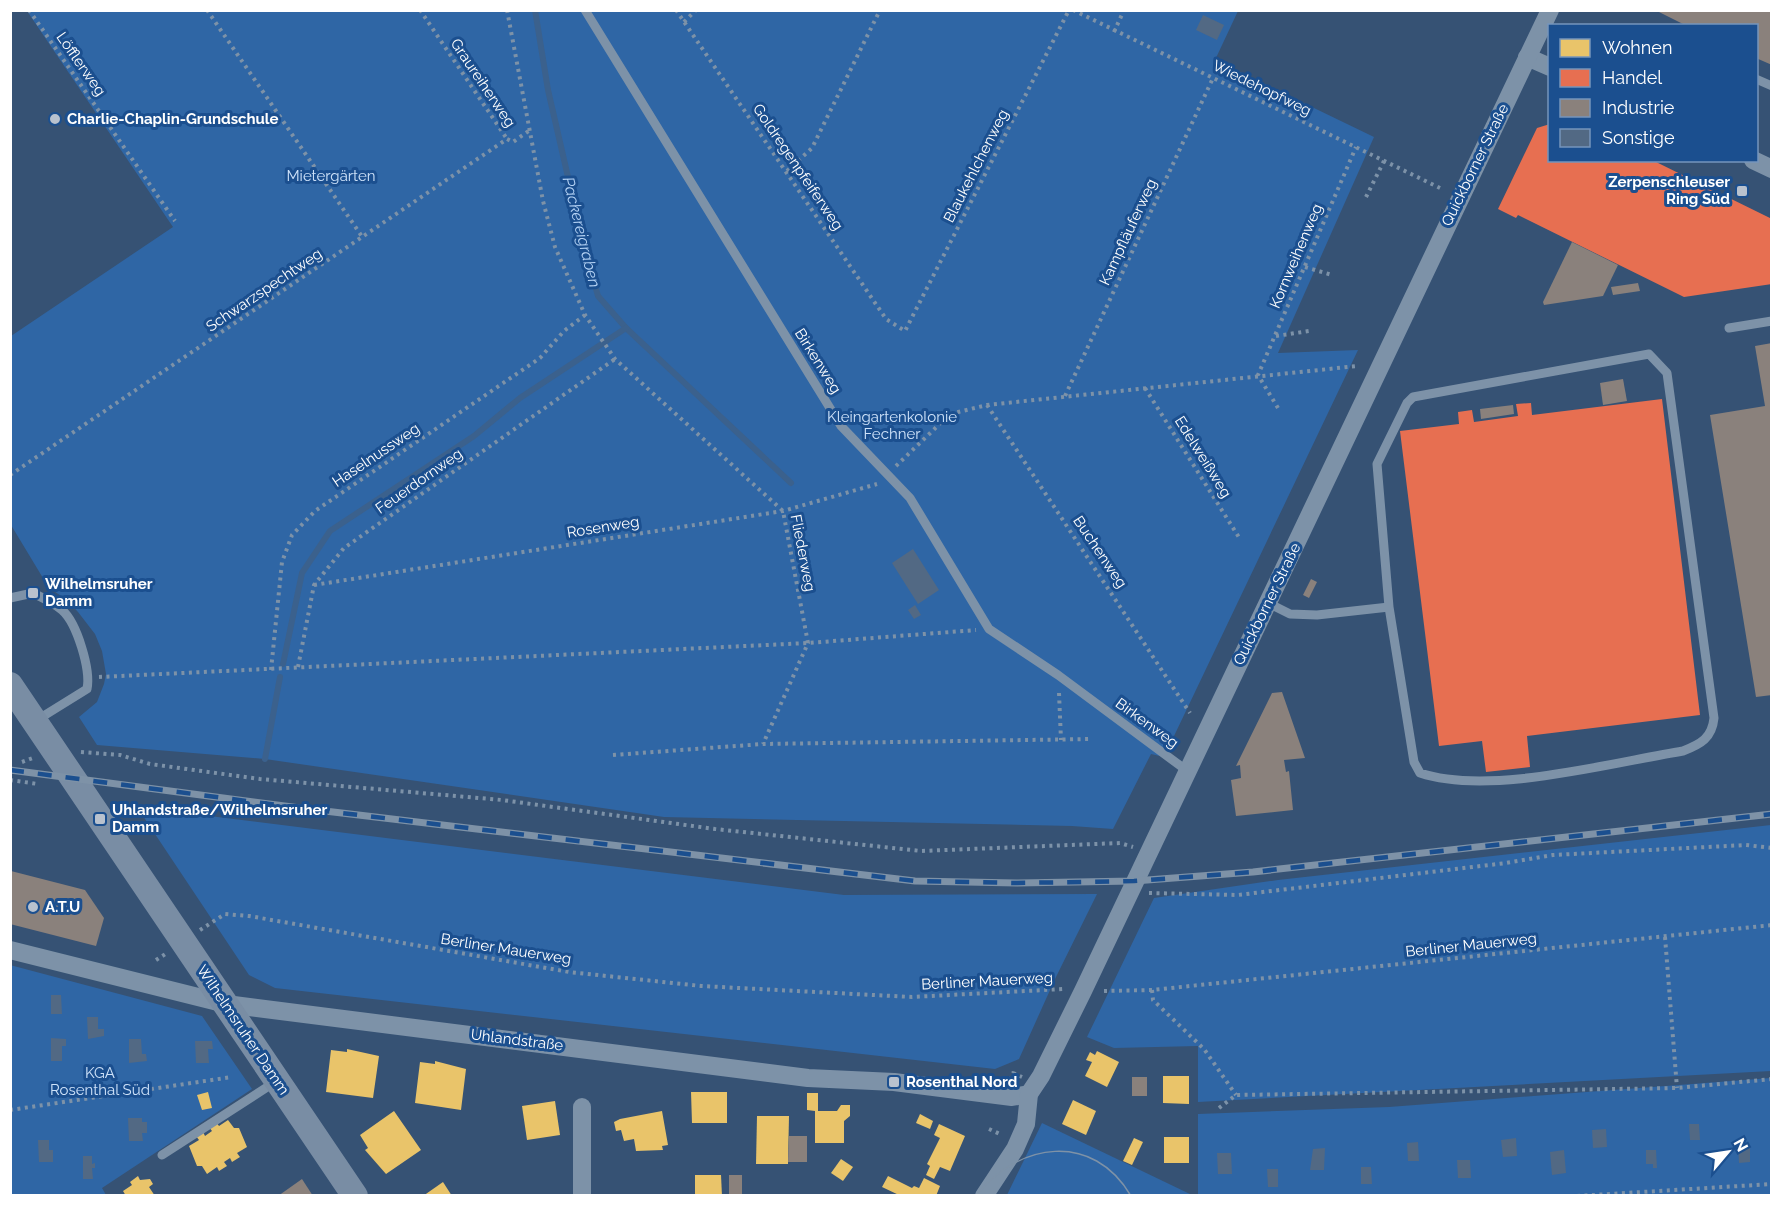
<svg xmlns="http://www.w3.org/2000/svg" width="1782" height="1206" font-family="Raleway,sans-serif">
<rect width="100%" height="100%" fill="#365274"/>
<!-- green -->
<g fill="#2f66a5">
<path d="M27,11H1238L1215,60L1374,137L1278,353L1358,350L1164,757L1151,754L1113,829L1072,826L664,817L265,759L97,745L79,717L97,702L104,684L106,674L102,651L95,634L78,612L66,599L49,588L11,525V336L173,227Z"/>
<path d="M137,807L844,895L1097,894L1055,979L1019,1059L995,1069L275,988L249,975Z"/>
<path d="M1771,825V1071L1198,1102V1046L1114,1048L1087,1037L1154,898L1278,880Z"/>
<path d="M10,965L202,1016L252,1089L102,1188L106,1195H11Z"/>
<path d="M1771,1078V1195L1198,1196V1114L1389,1107Z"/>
<path d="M1042,1123L1192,1195H1007Z"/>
</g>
<!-- homes -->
<g fill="#e9c46a">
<path d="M347,1049L379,1056L373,1098L326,1092L331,1050L347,1052Z"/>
<path d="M1097,1051L1119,1062L1107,1087L1085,1076L1092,1062L1086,1060L1090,1052L1095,1055Z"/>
<path d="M435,1061L466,1069L461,1110L415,1103L420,1062L435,1064Z"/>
<path d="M1163,1076H1189V1104L1163,1103Z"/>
<path d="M208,1092L212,1108L202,1110L197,1095Z"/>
<path d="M691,1092H727V1123H692Z"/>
<path d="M807,1093H818V1111H837L841,1105H850V1116L844,1121V1143H815V1111L807,1110Z"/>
<path d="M1073,1100L1096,1111L1086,1135L1062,1124Z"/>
<path d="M555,1101L560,1135L527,1140L522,1106Z"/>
<path d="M394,1111L421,1150L386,1174L365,1150L368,1148L360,1135Z"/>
<path d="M662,1111L668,1145L662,1146L663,1150L636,1151L634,1139L624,1141L621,1130L616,1131L614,1122L620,1119Z"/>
<path d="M920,1114L933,1121L930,1129L916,1123Z"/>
<path d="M757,1116H789L788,1164H756Z"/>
<path d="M228,1120L234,1128H239L247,1147L237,1153L240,1157L232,1162L230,1158L224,1162L227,1166L219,1171L217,1167L207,1174L202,1166H197L189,1146L199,1140L196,1136L203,1132L205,1136L212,1131L209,1127L216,1122L219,1126Z"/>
<path d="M939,1124L965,1136L950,1171L940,1167L934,1179L926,1175L930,1166L927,1164L940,1138L934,1135Z"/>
<rect x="1164" y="1137" width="25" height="26"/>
<path d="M1134,1138L1143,1142L1132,1165L1123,1161Z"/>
<path d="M841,1159L853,1167L843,1181L831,1173Z"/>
<path d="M695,1175H721L722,1196H695Z"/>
<path d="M138,1176L140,1180L150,1179L153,1184L149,1187L155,1196H126L123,1191L132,1185L130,1182Z"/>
<path d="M888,1176L912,1188L914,1186L919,1188L924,1178L940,1186L936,1196H901L882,1187Z"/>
<path d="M443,1182L452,1196H423Z"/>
</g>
<!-- shops -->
<g fill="#e76f51">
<path d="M1550,124V160H1652L1772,219V284L1684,297L1518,215L1516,218L1498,209L1537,128Z"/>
<path d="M1662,399L1700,715L1527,736L1530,767L1486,772L1482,741L1439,746L1400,431L1459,424L1458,412L1472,410L1474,422L1518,416L1516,404L1531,403L1532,415Z"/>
</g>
<!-- industry -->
<g fill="#8a817c">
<path d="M1655,10H1772V65L1756,58V26H1687Z"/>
<path d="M1572,242L1618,265L1603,296L1544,305L1543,302Z"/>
<path d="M1638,283L1640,291L1613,295L1611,287Z"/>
<path d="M1772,343V695L1756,697L1710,415L1765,406L1755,346Z"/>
<path d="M1623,379L1627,401L1603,405L1600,383Z"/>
<path d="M1513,405L1514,414L1481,419L1480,409Z"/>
<path d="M1311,579L1317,582L1309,598L1303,595Z"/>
<path d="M1282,692L1305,758L1284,760L1286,772L1289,771L1293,810L1236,816L1231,780L1241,778L1240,765L1236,766L1272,693Z"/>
<path d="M11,871L85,890L104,918L96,946L10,924Z"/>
<rect x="1132" y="1077" width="15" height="19"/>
<path d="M789,1136H807V1162H788Z"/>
<rect x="729" y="1175" width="13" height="21"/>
<path d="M302,1179L313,1196H278Z"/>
</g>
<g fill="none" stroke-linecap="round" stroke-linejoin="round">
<!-- stream -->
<g stroke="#3b618d" stroke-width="6">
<path d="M535,10L548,90L582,238L598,296L626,328L791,483"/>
<path d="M283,664L302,573L330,531L474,436L520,398L626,328"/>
<path d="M265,759L280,677"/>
</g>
</g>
<!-- building -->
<g fill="#526984">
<path d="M1203,15L1224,25L1217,40L1196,30Z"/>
<path d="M913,549L939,590L918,604L892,563Z"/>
<path d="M915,605L921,615L914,619L908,610Z"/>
<path d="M51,995H61L62,1014H51Z"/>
<path d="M87,1017H98V1029H104V1036L88,1039Z"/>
<path d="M51,1038L66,1039V1046H62V1061H51Z"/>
<path d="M129,1039H141L142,1054H146L147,1061L129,1063Z"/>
<path d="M195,1041H212L213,1049H208L209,1063H196Z"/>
<path d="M128,1118H142V1122H147V1133H142L143,1141H129Z"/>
<path d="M1689,1124H1699L1700,1140H1690Z"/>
<path d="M1606,1129L1607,1147L1593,1148L1592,1130Z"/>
<path d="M1516,1138L1517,1156L1503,1157L1501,1140Z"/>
<path d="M38,1140H49V1150H53V1162H39Z"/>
<path d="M1418,1142L1419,1161H1408L1407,1143Z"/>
<path d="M1750,1144V1162L1739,1163L1738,1145Z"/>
<path d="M1325,1148L1324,1170H1310L1313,1149Z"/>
<path d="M1564,1150L1566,1173L1552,1175L1550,1152Z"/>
<path d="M1646,1150H1656L1657,1168H1653V1164H1646Z"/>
<path d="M1217,1153H1231L1232,1174H1218Z"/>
<path d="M83,1156H92V1164L95,1163V1168H92L93,1179H83Z"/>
<path d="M1457,1160H1470L1471,1178H1458Z"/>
<path d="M1361,1167H1371L1372,1184H1361Z"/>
<path d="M1267,1169H1278V1187H1268Z"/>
</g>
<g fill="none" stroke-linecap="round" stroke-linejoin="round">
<!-- path -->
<g stroke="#7d92a8" stroke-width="4" stroke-dasharray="3 4.5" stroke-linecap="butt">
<path d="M29,10L175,221"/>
<path d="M207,10L363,238"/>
<path d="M420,10L507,139"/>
<path d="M507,10L543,201L555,247L585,315L615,359L783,511L808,643L763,744"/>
<path d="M676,10L886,319L905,331L1069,10"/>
<path d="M1073,10L1440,188"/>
<path d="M684,22L696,10"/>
<path d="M1114,32L1124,10"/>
<path d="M787,171L812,148L880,10"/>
<path d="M1366,197L1384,161"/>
<path d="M1305,267L1332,275"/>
<path d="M1276,336L1309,331"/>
<path d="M1145,388L1240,539"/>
<path d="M1065,396L1213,78"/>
<path d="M987,405L1190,713"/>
<path d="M1278,408L1258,375L1356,147"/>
<path d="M896,466L950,414L987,405L1357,366"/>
<path d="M10,475L507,139L513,142L530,130"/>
<path d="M314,585L783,511L877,484"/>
<path d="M298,667L314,585L344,548L615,359"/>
<path d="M271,670L282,562L292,535L315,511L540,358L564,331L585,315"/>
<path d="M99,677L808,643L976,630"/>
<path d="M1059,693L1061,740"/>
<path d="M81,752L120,755L150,764L260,779L502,800L715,829L921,851L1120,843L1133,847"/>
<path d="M613,755L763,744L1092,739"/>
<path d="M22,762L33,758"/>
<path d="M10,780L38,784"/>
<path d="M1149,893L1238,895L1506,863L1553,855L1746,845L1772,848"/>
<path d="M200,930L225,914L249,916L569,972L701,986L912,997L1063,989"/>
<path d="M1665,937L1677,1088"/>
<path d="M156,960L167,953"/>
<path d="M1152,990L1153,1000L1204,1049L1236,1095"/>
<path d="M1104,991L1152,990L1772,925"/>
<path d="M1010,1080L1013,1073L1022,1077"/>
<path d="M1219,1108L1236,1095L1677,1088L1772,1079"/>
<path d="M10,1110L232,1077"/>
<path d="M989,1129L1002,1135"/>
<path d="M1577,1196L1772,1184"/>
</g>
<!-- service -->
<g stroke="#7d92a8" stroke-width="9">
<path d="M585,10L841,426L910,498L989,629L1058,675L1186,770"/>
<path d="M1756,79L1772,86"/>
<path d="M1729,328L1772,321"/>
<path d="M10,598L33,593C43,598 54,603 62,610C77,623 91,670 87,689L37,720"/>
<path d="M1268,603L1290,614L1317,615L1389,607L1414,762L1420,773C1489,796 1610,763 1683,751C1701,744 1712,738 1714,718L1667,373L1649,354L1413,397L1407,403L1377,464L1389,607"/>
<path d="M162,1155L275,1082"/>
</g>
<!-- minor -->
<g stroke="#7d92a8" stroke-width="18">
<path d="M1527,57L1550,67"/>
<path d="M1753,160L1772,169"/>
<path d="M10,950L226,1004L808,1078L894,1082L1012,1097L1029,1094"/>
<path d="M582,1107V1196"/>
<path d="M984,1196L1015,1149L1026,1124L1029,1094L1041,1076L1083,991L1550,10"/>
</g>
<!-- secondary -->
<path stroke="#798da4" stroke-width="26" d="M10,685L355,1196"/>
<!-- tram -->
<path stroke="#7e92a7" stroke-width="1.5" d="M976,1196C1018,1142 1093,1131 1131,1196"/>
<!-- rail casing -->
<g stroke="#7e92a7" stroke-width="7">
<path id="rail" d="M10,770L308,809L915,881L1017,883L1134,881L1253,872L1772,814"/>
</g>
<!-- rail -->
<use href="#rail" stroke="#1b4f8f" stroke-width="4.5" stroke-dasharray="14" stroke-linecap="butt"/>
</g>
<!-- markers -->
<g fill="#b9c2ce" stroke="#1b4f8f" stroke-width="2">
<circle cx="55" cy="119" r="6"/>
<rect x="1736" y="185" width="12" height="12" rx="3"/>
<rect x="27" y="587" width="12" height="12" rx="3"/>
<rect x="94" y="813" width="12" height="12" rx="3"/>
<circle cx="33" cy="907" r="6"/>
<rect x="888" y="1076" width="12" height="12" rx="3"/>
</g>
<g text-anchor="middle" stroke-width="6" stroke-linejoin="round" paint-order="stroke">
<!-- street labels -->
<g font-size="15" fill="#fff" stroke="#1b4f8f">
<text transform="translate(81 64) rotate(55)" y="5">Löfflerweg</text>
<text transform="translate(483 83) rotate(56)" y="5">Graureiherweg</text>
<text transform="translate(1262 88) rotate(26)" y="5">Wiedehopfweg</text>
<text transform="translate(1475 165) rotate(-64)" y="5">Quickborner Straße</text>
<text transform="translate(976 166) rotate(-63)" y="5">Blaukehlchenweg</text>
<text transform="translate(798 167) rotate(56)" y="5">Goldregenpfeiferweg</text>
<text transform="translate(1128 232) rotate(-65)" y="5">Kampfläuferweg</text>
<text transform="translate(1296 256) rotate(-67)" y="5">Kornweihenweg</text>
<text transform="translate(264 290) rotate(-34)" y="5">Schwarzspechtweg</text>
<text transform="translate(818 361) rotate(58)" y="5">Birkenweg</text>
<text transform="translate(376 455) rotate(-34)" y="5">Haselnussweg</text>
<text transform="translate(1203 457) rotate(58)" y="5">Edelweißweg</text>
<text transform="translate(419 481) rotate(-35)" y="5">Feuerdornweg</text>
<text transform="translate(603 527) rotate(-9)" y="5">Rosenweg</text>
<text transform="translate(1100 552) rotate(56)" y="5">Buchenweg</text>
<text transform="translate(803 553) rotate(79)" y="5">Fliederweg</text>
<text transform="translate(1267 604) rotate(-64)" y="5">Quickborner Straße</text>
<text transform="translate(1147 723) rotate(36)" y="5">Birkenweg</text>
<text transform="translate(1471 945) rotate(-6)" y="5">Berliner Mauerweg</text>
<text transform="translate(506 949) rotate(9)" y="5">Berliner Mauerweg</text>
<text transform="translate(987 981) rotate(-3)" y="5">Berliner Mauerweg</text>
<text transform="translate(243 1030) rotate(56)" y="5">Wilhelmsruher Damm</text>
<text transform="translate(517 1040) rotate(7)" y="5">Uhlandstraße</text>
</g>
<!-- poi labels -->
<g font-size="15" font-weight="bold" fill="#fff" stroke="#1b4f8f" text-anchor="start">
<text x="67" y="124">Charlie-Chaplin-Grundschule</text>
<text x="1730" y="187" text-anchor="end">Zerpenschleuser<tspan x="1730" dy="17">Ring Süd</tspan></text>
<text x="45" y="589">Wilhelmsruher<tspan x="45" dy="17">Damm</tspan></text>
<text x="112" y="815">Uhlandstraße/Wilhelmsruher<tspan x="112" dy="17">Damm</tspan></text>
<text x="45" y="912">A.T.U</text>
<text x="906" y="1087">Rosenthal Nord</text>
</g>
<!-- park labels -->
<g font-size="15" fill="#cfe3fa" stroke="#1b4f8f">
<text x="331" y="181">Mietergärten</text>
<text x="892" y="422">Kleingartenkolonie<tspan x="892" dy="17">Fechner</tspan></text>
<text x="100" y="1078">KGA<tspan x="100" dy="17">Rosenthal Süd</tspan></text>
</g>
<!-- water labels -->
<g font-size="16" font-style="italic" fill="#b5d3f5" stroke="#1b4f8f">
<text transform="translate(582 232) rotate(76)" y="6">Packereigraben</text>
</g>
</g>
<!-- border -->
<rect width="1782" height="1206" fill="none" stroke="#ffffff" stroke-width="24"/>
<!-- legend -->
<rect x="1548" y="24" width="210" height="138" fill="#1b4f8f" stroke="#7695bc" stroke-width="1.5"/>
<rect x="1560" y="39" width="30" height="18" fill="#e9c46a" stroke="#7695bc" stroke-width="1.5"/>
<text x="1602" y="54" font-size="18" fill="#ffffff">Wohnen</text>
<rect x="1560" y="69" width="30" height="18" fill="#e76f51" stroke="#7695bc" stroke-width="1.5"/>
<text x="1602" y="84" font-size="18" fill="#ffffff">Handel</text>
<rect x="1560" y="99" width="30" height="18" fill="#8a817c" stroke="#7695bc" stroke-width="1.5"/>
<text x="1602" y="114" font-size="18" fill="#ffffff">Industrie</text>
<rect x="1560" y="129" width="30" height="18" fill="#526984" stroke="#7695bc" stroke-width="1.5"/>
<text x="1602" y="144" font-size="18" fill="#ffffff">Sonstige</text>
<!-- north arrow -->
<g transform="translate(1728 1152) rotate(61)" stroke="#1b4f8f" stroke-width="4.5" paint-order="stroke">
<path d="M0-4.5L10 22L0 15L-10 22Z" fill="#ffffff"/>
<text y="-9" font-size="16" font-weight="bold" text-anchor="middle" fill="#ffffff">N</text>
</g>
</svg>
